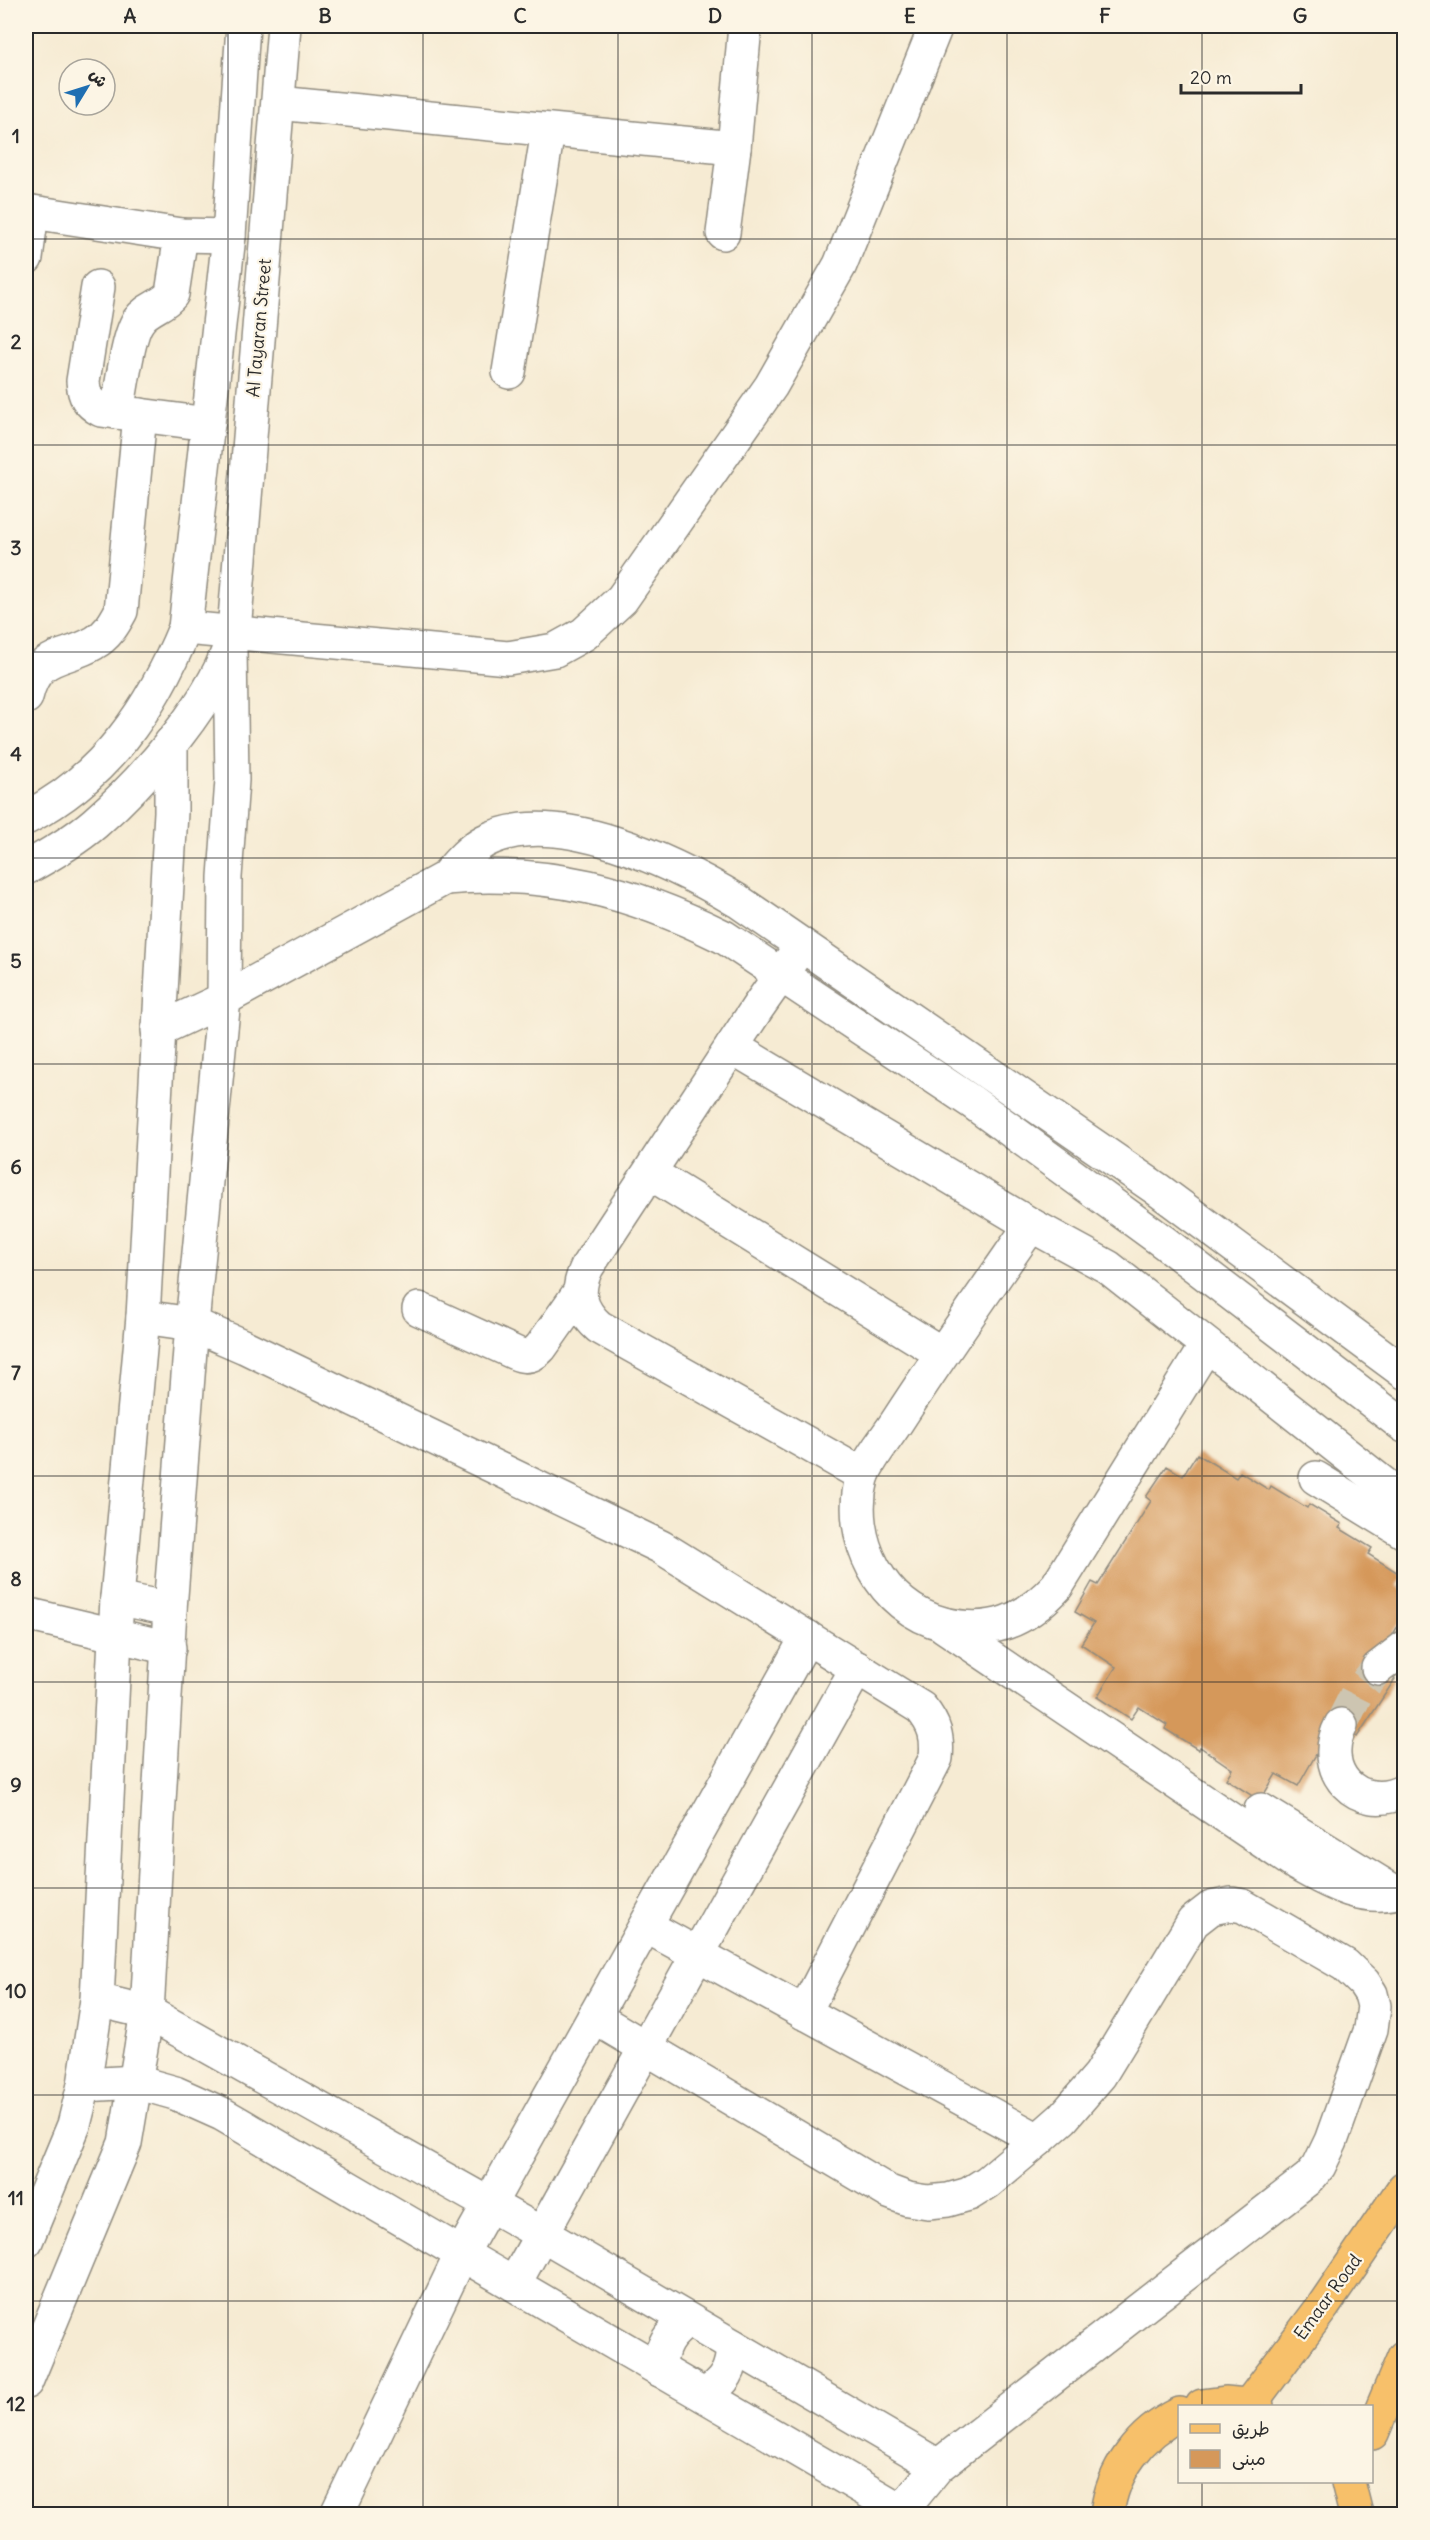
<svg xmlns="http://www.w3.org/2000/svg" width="1430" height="2540" font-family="Delius,'Playpen Sans Arabic',sans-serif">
<rect width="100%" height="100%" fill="#fcf5e5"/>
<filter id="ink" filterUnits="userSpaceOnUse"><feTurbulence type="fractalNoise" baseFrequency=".0167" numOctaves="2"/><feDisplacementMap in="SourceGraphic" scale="12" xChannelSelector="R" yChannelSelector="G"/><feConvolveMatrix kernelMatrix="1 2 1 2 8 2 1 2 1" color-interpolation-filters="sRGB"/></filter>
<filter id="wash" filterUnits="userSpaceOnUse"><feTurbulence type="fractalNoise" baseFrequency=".008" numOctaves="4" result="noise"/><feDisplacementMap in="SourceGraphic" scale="24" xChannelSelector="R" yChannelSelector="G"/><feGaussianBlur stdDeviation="1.35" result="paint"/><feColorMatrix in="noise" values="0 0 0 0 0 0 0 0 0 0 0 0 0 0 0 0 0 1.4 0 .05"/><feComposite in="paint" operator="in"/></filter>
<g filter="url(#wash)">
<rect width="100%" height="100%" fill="#f6ebd3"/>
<g id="blocks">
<!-- building -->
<path fill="#d5985a" d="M1197,1454L1236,1478L1240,1472L1269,1490L1271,1486L1307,1508L1309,1504L1342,1524L1339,1528L1372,1548L1368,1554L1403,1576L1397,1585L1404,1591V1616L1374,1666L1395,1679L1357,1737L1335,1721L1298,1786L1276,1774L1260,1801L1226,1779L1232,1769L1200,1747L1199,1750L1165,1729L1167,1725L1139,1707L1131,1719L1097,1697L1116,1667L1081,1644L1094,1623L1075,1612L1092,1582L1098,1585L1151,1501L1146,1497L1167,1466L1183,1476Z"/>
</g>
</g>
<g filter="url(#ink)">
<use href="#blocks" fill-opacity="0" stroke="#908b7f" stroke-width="1.5"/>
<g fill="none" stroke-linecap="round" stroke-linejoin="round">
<!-- minor-tunnel -->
<path stroke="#cdc5b1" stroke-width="33" stroke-dasharray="33 16" stroke-linecap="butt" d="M1341,1725L1356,1695L1378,1668"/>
<!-- minor casing -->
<g stroke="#908b7f" stroke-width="36">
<g id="minor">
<path d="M278,103L734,148"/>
<path d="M26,211L181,235L229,236"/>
<path d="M723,233L734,148L745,26"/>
<path d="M26,258L32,212"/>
<path d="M98,287L83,381C84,396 88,403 101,410L208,424"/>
<path d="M509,372L548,131"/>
<path d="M117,412C121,392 128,333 139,320C147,308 163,306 172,294L181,235"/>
<path d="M185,628L508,658L555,650L584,634L622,599L771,386L840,265L936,26"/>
<path d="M26,697C36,652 64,661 94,643C107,636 114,624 121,611L140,415"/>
<path d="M26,818C106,777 152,708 185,628L229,236L243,26"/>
<path d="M26,868C50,855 74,841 95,823C145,779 220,696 234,631L284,26"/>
<path d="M445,878C549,869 631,891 724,937L972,1102L1165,1243L1404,1426"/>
<path d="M794,956L758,1007L587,1267C575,1291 579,1309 599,1327L863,1475"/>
<path d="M158,1030L224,999L445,878C457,864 468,850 485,841C556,804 676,864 738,901L1157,1189L1404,1372"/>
<path d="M732,1047L1031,1225L1108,1267L1404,1500"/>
<path d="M650,1173L941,1353"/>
<path d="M1031,1225C986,1290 941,1354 898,1420C888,1436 867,1461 862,1478C846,1538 881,1609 944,1624C992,1635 1025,1621 1057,1586L1206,1346"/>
<path d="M419,1309L515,1353C526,1358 533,1356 541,1347L579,1293"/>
<path d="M143,1317L192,1324L245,1347L661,1547L921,1708C935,1725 938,1737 936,1758L804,2013"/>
<path d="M1316,1478L1404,1532"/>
<path d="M117,1598L170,1609"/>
<path d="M26,1614L169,1648"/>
<path d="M944,1626L1298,1865C1331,1884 1366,1903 1404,1890"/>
<path d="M1378,1668L1404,1648"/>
<path d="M1341,1725C1317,1771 1358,1814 1404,1791"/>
<path d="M1261,1810L1393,1891"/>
<path d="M646,1926L1038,2140"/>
<path d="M97,2000L147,2012L542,2234L938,2466"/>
<path d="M594,2017L889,2192L908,2199L928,2202L948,2200L969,2194L988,2182L1038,2140L1063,2118L1100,2075L1193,1922L1211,1908L1232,1904L1243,1906L1345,1965L1364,1983L1371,1994L1374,2006L1371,2029L1331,2141L1319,2166L1309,2178L938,2466L899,2514"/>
<path d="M84,2085L136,2082L175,2093L222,2114L902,2511"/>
<path d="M26,2241L74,2125L84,2085L97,2000L117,1598L143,1317L171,812V743"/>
<path d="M514,2284L857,1668"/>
<path d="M660,2370C660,2347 668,2334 688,2321"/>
<path d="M26,2382L125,2143L147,2012L170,1609L192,1324L224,999L225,877L232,780L230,650"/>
<path d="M704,2395C725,2383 732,2370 733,2346"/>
<path d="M337,2514L462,2253L807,1637"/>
</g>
</g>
<!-- major casing -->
<g stroke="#908b7f" stroke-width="36">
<g id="major">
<path d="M1249,2405L1324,2305L1404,2188"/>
<path d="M1202,2406L1225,2403L1257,2406"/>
<path d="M1372,2433L1404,2357"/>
<path d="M1348,2482L1356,2514"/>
<path d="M1107,2514C1112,2471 1140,2433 1180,2414"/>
</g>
</g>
<!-- minor -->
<use href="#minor" stroke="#fff" stroke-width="33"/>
<!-- major -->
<use href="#major" stroke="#f7c06b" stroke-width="33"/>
</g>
</g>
<!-- grid -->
<path fill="none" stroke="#2b2b2b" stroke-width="1.5" stroke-opacity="0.55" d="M228,26V2514M423,26V2514M618,26V2514M812,26V2514M1007,26V2514M1202,26V2406M26,239H1404M26,445H1404M26,652H1404M26,858H1404M26,1064H1404M26,1270H1404M26,1476H1404M26,1682H1404M26,1888H1404M26,2095H1404M26,2301H1404M1202,2482V2514"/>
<g text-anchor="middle" stroke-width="4.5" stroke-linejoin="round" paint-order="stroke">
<!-- street labels -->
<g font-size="18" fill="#2b2b2b" stroke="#fcf5e5">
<text transform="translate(259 328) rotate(-85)" y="6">Al Tayaran Street</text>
<text transform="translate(1328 2297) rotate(-54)" y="6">Emaar Road</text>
</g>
</g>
<!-- margin -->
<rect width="1430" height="2540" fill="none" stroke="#fcf5e5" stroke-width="66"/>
<!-- legend -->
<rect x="1178" y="2405" width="195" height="78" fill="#fcf5e5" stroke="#a8a49b" stroke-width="1.5"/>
<rect x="1190" y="2424" width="30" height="9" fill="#f7c06b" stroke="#a8a49b" stroke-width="1.5"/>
<text x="1232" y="2435" font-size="18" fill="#2b2b2b">طريق</text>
<rect x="1190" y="2450" width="30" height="18" fill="#d5985a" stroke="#a8a49b" stroke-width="1.5"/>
<text x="1232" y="2465" font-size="18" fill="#2b2b2b">مبنى</text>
<!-- north arrow -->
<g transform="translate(87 87) rotate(52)"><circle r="28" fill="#fcf5e5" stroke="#a8a49b" stroke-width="1.5"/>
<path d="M0-4.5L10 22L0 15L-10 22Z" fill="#1f6fb2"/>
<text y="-9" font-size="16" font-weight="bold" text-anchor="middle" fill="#2b2b2b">ش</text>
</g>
<!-- scale -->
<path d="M1181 84v9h120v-9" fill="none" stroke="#2b2b2b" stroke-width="3"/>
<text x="1190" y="84" font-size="18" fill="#2b2b2b" stroke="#fcf5e5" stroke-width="4.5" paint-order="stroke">20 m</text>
<rect x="33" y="33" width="1364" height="2474" fill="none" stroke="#2b2b2b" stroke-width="2"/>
<g font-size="20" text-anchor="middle" font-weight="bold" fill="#2b2b2b">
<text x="130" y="23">A</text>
<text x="325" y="23">B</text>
<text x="520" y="23">C</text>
<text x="715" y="23">D</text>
<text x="910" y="23">E</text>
<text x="1105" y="23">F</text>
<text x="1300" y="23">G</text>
<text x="16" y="143">1</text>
<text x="16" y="349">2</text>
<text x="16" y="555">3</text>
<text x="16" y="761">4</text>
<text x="16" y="968">5</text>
<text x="16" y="1174">6</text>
<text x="16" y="1380">7</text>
<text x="16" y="1586">8</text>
<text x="16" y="1792">9</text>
<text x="16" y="1998">10</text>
<text x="16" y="2205">11</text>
<text x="16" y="2411">12</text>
</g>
</svg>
